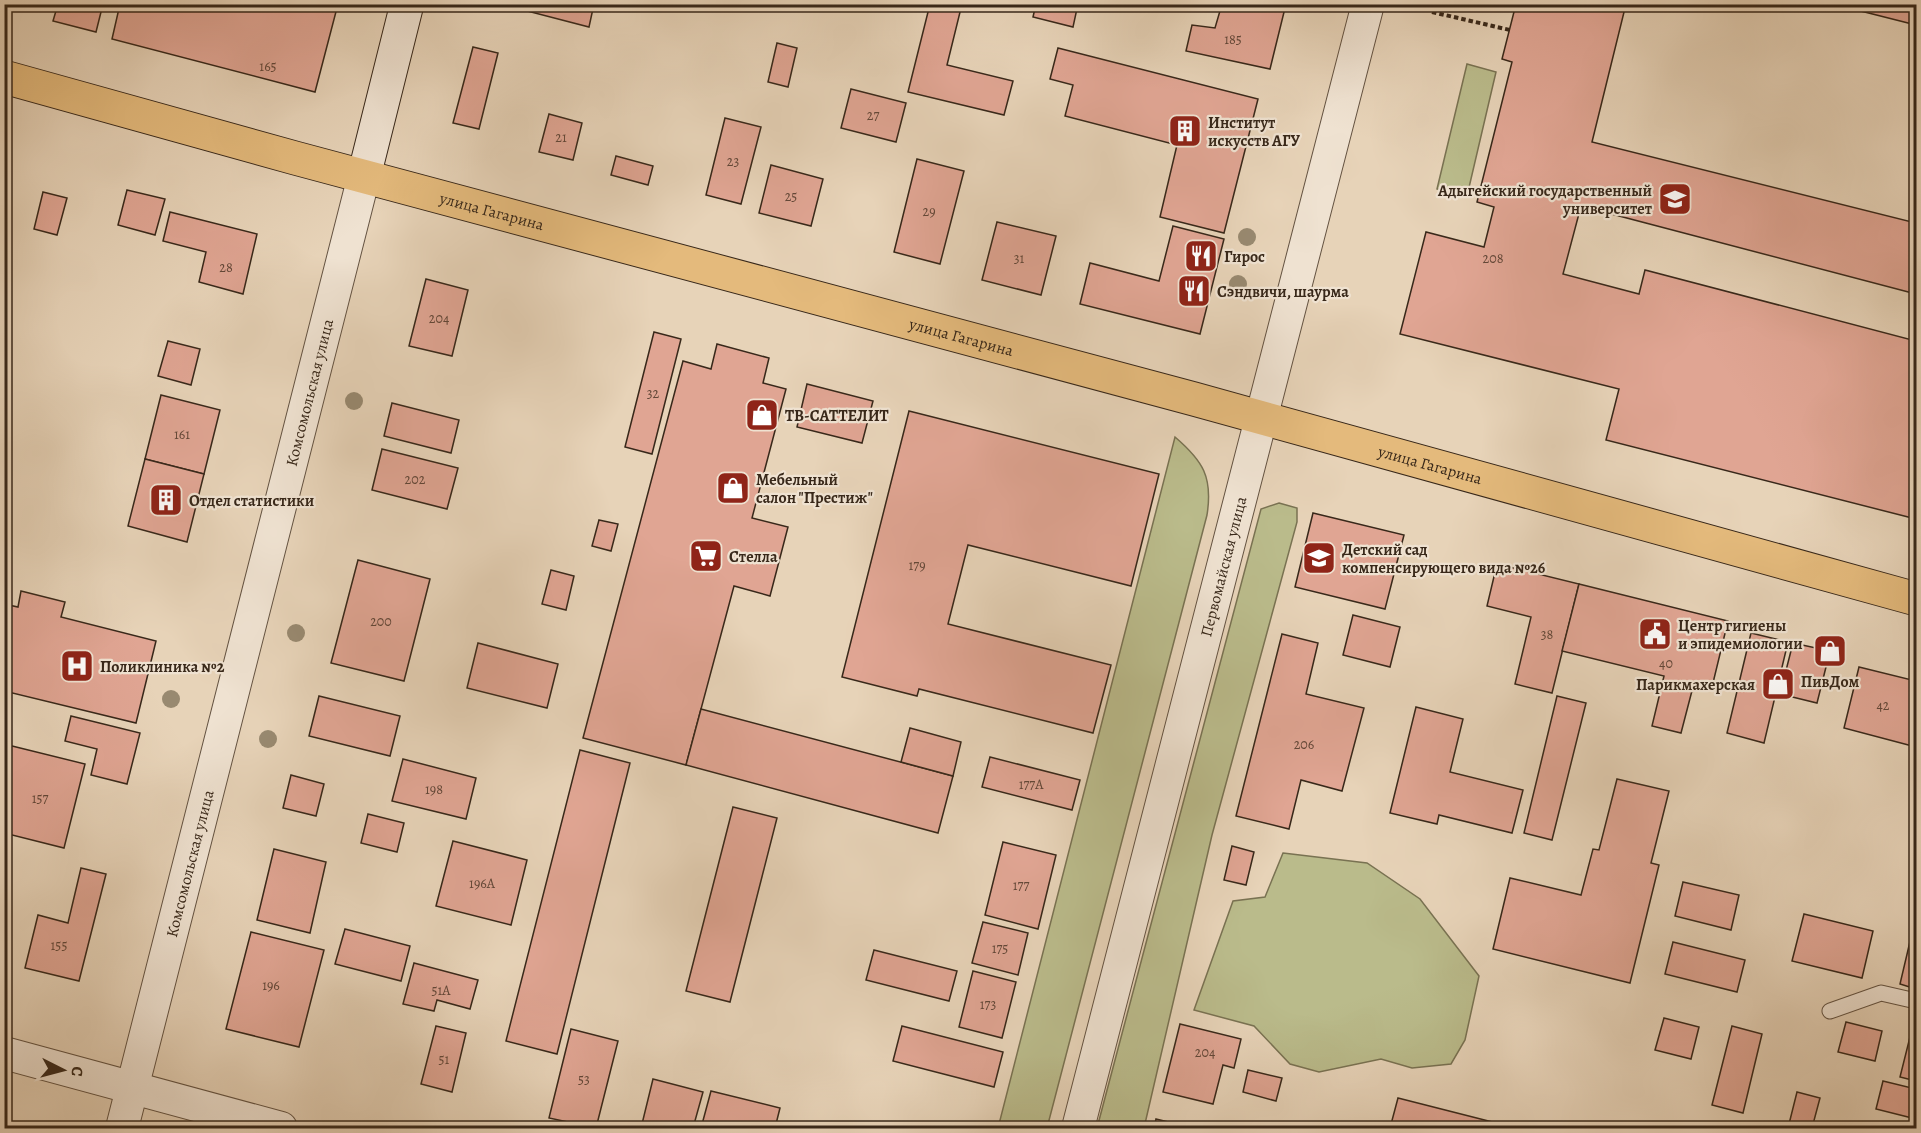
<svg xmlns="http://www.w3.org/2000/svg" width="1921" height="1133" font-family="Alegreya,serif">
<rect width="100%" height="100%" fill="#e7d3b8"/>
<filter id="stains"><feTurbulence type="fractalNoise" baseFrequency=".00333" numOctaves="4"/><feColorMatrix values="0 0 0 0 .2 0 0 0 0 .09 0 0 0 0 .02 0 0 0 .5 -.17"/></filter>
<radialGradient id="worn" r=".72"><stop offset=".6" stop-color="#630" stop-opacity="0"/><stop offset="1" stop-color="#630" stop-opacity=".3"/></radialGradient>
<!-- green -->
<g fill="#babb8b" stroke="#797252" stroke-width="1.5">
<path d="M1467,64L1496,72L1467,196L1437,189Z"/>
<path d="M1175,437C1203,461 1213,477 1207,515L1047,1128H998Z"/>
<path d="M1279,503L1297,508V522L1212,835L1144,1128H1097L1261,509Z"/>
<path d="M1283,853L1367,863L1420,899L1479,976L1465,1040L1451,1064L1412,1068L1381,1059L1319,1072L1290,1064L1254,1026L1194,1010L1233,901L1265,897Z"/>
</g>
<!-- building -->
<g fill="#e0a593" stroke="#38281a" stroke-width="1.5">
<path d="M58,4H103L96,32L53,21Z"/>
<path d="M120,4H338L315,92L112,39Z"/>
<path d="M500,4H594L589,27Z"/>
<path d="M930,4H962L947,65L1013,81L1004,115L908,92Z"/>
<path d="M1036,4H1078L1073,27L1033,17Z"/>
<path d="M1222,4H1286L1270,69L1186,51L1192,25L1215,28Z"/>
<path d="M1516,4H1626L1592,142L1916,223V294L1581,206L1563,274L1639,294L1645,270L1916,341V519L1606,440L1619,389L1400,334L1426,232L1484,247L1494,207L1477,202L1512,62L1502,59Z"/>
<path d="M1833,4H1916V25Z"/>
<path d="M777,43L797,48L788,87L768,82Z"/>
<path d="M473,47L498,53L479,129L453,123Z"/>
<path d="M1058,48L1258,99L1224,233L1160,217L1177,145L1065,116L1073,85L1050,79Z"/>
<path d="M851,89L906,103L896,142L841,128Z"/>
<path d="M549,114L582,123L573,160L539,152Z"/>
<path d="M725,118L761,127L741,204L706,195Z"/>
<path d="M616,156L653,166L648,185L611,175Z"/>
<path d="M917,159L964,171L940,264L894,252Z"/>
<path d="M771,165L823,179L811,226L759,213Z"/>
<path d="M127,190L165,199L155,235L118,225Z"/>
<path d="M43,192L67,198L57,235L34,229Z"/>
<path d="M170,212L257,234L243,294L199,282L206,252L163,241Z"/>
<path d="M997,222L1056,236L1041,295L982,280Z"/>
<path d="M1173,226L1224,239L1200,334L1080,304L1090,263L1159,281Z"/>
<path d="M426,279L468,290L452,356L409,346Z"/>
<path d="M654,332L681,339L652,454L625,447Z"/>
<path d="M168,341L200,349L191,385L158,376Z"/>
<path d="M717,344L769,358L763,383L786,389L752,518L788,527L770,596L734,586L686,765L583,738L683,361L711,369Z"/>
<path d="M807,384L873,401L862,443L797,427Z"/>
<path d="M161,395L220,410L204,474L145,459Z"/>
<path d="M392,403L459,420L451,453L384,436Z"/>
<path d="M909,411L1159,474L1131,586L968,545L948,624L1111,665L1093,733L919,689L917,696L842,677Z"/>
<path d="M382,449L458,468L447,509L372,490Z"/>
<path d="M145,459L204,474L187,542L128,526Z"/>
<path d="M1313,513L1404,535L1385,609L1295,587Z"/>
<path d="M599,520L618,524L611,551L592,546Z"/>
<path d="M358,560L430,579L404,681L331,663Z"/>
<path d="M1497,564L1579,584L1552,693L1515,684L1531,617L1487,606Z"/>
<path d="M551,570L574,576L566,610L542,604Z"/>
<path d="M1579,584L1728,621L1712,687L1694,683L1681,733L1652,726L1664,676L1562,651Z"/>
<path d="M21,591L65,602L61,617L156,641L136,723L4,691V604L18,607Z"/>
<path d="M1353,615L1400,627L1390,667L1343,655Z"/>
<path d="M1751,633L1788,642L1764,743L1727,733Z"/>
<path d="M1282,634L1318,643L1306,694L1364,708L1342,791L1301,780L1289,829L1236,816Z"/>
<path d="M478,643L558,664L547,708L467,688Z"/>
<path d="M1793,643L1830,651L1817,703L1780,694Z"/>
<path d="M1859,667L1916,681V747L1844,728Z"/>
<path d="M319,696L400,716L390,756L309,736Z"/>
<path d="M1557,696L1586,703L1552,840L1524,833Z"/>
<path d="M1416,707L1463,719L1450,772L1523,790L1512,833L1439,815L1437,824L1390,813Z"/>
<path d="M701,709L953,776L938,833L686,765Z"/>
<path d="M71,716L140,733L127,784L91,775L97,749L65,741Z"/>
<path d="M910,728L961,742L953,776L901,762Z"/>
<path d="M4,744L85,764L64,848L4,833Z"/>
<path d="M580,750L630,763L557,1054L506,1041Z"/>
<path d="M990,757L1080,780L1072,810L982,787Z"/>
<path d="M403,759L476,778L466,819L392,801Z"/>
<path d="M291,775L324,784L316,816L283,808Z"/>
<path d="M1617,779L1669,791L1651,863L1659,865L1630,983L1493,949L1510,878L1581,895L1593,849L1599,850Z"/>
<path d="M733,807L777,818L730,1002L686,991Z"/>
<path d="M368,814L404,823L397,852L361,843Z"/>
<path d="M453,841L527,860L511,925L436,906Z"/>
<path d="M1003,842L1056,855L1038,929L985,915Z"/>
<path d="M1232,846L1254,852L1246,885L1224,880Z"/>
<path d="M274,849L326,862L310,933L257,920Z"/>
<path d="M81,868L106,874L79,981L25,968L38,915L68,923Z"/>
<path d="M1683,882L1739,895L1731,930L1675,916Z"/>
<path d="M1804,914L1873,931L1862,978L1792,961Z"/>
<path d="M1916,916V989L1900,984Z"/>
<path d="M983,922L1028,933L1018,975L972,963Z"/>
<path d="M345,929L410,946L401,981L335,964Z"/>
<path d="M251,932L324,950L299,1047L226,1029Z"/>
<path d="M1673,942L1745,960L1737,992L1665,974Z"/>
<path d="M874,950L957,971L949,1001L866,980Z"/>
<path d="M414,963L478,980L470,1009L437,1000L434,1011L403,1004Z"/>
<path d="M973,971L1016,982L1002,1038L959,1027Z"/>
<path d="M1916,1013V1081L1900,1077Z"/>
<path d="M1664,1018L1699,1027L1691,1059L1655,1050Z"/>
<path d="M1846,1022L1882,1031L1875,1061L1838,1052Z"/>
<path d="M1180,1024L1241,1039L1234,1068L1223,1065L1213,1104L1163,1092Z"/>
<path d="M436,1026L466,1033L452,1092L421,1084Z"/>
<path d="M902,1026L1003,1052L994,1087L893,1061Z"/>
<path d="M1732,1026L1762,1034L1743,1113L1712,1105Z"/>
<path d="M571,1029L618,1041L596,1128L549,1118Z"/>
<path d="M1248,1070L1282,1078L1276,1101L1243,1092Z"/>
<path d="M653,1079L703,1092L693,1128H641Z"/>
<path d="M1883,1081L1916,1089V1119L1876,1109Z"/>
<path d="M711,1091L780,1108L775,1128H701Z"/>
<path d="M1797,1092L1820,1098L1812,1128H1788Z"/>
<path d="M1398,1098L1516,1128H1390Z"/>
<path d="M1156,1119L1193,1128H1154Z"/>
</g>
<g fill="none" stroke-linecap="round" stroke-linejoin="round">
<!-- lane casing -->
<g stroke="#645342" stroke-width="17">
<path id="lane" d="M1830,1011L1881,993L1916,1001"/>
</g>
<!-- street casing -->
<g stroke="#645342" stroke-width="34">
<g id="street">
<path d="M4,1053L281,1128"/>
<path id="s1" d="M122,1128L364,176"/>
<path id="s2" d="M1078,1128L1368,4"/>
</g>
</g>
<!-- secondary casing -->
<g stroke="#38281a" stroke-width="35">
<path id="secondary" d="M364,176L407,4"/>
</g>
<!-- primary casing -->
<g stroke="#38281a" stroke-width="35">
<g id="primary">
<path id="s3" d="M4,77L295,158L1194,399L1916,599"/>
</g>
</g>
<!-- path -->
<path stroke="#38281a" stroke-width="4" stroke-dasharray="4.5 3" stroke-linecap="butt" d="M1432,12L1510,30"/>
<!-- lane -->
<use href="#lane" stroke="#efe2d1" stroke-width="15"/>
<!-- street -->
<use href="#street" stroke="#efe2d1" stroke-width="32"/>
<!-- secondary -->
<use href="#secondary" stroke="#efe2d1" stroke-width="33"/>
<!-- primary -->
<use href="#primary" stroke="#e4ba7c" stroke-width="33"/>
</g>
<!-- trees -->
<g fill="#988970">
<circle cx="1247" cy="237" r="9"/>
<circle cx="1238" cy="284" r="9"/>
<circle cx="354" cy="401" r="9"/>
<circle cx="296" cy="633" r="9"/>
<circle cx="171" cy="699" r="9"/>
<circle cx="268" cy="739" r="9"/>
</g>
<!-- icons -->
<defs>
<g id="building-square" transform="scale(1.725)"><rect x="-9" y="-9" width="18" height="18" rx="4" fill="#8f2418" stroke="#efe2d1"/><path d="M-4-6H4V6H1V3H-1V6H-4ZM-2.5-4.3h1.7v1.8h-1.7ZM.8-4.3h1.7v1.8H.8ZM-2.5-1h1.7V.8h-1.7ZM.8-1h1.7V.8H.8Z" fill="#fff"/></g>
<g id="university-square" transform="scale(1.725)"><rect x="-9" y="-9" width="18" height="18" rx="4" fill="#8f2418" stroke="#efe2d1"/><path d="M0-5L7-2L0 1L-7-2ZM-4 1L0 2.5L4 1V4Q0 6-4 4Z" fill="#fff"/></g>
<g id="restaurant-square" transform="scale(1.725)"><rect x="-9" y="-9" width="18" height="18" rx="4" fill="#8f2418" stroke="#efe2d1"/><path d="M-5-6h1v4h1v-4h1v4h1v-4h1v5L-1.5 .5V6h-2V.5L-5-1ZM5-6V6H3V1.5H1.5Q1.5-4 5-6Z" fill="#fff"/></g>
<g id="shop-square" transform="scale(1.725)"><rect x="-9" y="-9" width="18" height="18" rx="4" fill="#8f2418" stroke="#efe2d1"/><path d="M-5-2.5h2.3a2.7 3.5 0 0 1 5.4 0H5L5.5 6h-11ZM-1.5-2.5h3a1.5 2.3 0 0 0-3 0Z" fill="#fff"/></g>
<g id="supermarket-square" transform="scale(1.725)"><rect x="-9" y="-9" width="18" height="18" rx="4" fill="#8f2418" stroke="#efe2d1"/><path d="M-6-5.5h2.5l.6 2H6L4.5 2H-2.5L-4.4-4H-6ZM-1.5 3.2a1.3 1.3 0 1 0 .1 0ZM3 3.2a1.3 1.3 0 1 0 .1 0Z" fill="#fff"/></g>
<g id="school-square" transform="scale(1.725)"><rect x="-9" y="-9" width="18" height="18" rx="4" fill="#8f2418" stroke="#efe2d1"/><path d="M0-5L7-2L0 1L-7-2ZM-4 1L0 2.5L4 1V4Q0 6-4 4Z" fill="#fff"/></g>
<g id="civic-square" transform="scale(1.725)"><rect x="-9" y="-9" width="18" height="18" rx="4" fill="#8f2418" stroke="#efe2d1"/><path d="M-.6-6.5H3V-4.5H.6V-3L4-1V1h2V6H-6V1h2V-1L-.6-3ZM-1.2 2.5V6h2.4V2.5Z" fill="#fff"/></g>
<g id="hospital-square" transform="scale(1.725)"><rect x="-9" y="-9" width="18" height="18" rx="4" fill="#8f2418" stroke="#efe2d1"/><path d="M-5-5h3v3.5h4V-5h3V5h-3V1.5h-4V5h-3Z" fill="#fff"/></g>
</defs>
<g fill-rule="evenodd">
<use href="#building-square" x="1185" y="131"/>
<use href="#university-square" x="1675" y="199"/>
<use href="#restaurant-square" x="1201" y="256"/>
<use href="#restaurant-square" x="1194" y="291"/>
<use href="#shop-square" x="762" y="415"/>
<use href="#shop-square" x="733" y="488"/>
<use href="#building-square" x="166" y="500"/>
<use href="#supermarket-square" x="706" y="556"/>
<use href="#school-square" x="1319" y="558"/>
<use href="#civic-square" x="1655" y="634"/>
<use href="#shop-square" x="1830" y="651"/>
<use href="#hospital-square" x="77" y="666"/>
<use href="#shop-square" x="1778" y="684"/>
</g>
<g text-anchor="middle" stroke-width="4.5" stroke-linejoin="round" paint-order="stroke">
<!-- number labels -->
<g font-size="14" fill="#624738">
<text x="1233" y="44">185</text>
<text x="268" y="71">165</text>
<text x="873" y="120">27</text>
<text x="561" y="142">21</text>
<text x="733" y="166">23</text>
<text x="791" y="201">25</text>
<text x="929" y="216">29</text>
<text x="1019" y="263">31</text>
<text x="1493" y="263">208</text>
<text x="226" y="272">28</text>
<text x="439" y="323">204</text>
<text x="653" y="398">32</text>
<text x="182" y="439">161</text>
<text x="415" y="484">202</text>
<text x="917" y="570">179</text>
<text x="381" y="626">200</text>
<text x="1547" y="639">38</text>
<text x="1666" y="668">40</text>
<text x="1883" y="710">42</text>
<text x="1304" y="749">206</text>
<text x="1031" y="789">177А</text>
<text x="434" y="794">198</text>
<text x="40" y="803">157</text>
<text x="482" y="888">196А</text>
<text x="1021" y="890">177</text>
<text x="59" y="950">155</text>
<text x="1000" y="953">175</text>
<text x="271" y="990">196</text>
<text x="441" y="995">51А</text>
<text x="988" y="1009">173</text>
<text x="1205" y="1057">204</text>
<text x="444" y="1064">51</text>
<text x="584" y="1084">53</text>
</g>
<!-- poi labels -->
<g font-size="16" font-weight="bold" fill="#38281a" stroke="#efe2d1" text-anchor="start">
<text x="1208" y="128">Институт<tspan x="1208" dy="18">искусств АГУ</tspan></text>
<text x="1652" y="196" text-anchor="end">Адыгейский государственный<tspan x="1652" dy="18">университет</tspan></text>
<text x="1224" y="262">Гирос</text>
<text x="1217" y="297">Сэндвичи, шаурма</text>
<text x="785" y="421">ТВ-САТТЕЛИТ</text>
<text x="756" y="485">Мебельный<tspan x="756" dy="18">салон "Престиж"</tspan></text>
<text x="189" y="506">Отдел статистики</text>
<text x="1342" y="555">Детский сад<tspan x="1342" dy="18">компенсирующего вида №26</tspan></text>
<text x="729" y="562">Стелла</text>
<text x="1678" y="631">Центр гигиены<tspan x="1678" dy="18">и эпидемиологии</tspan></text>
<text x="100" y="672">Поликлиника №2</text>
<text x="1830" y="687" text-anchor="middle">ПивДом</text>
<text x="1755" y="690" text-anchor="end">Парикмахерская</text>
</g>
<!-- street labels -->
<g font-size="16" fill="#38281a" stroke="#efe2d1">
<text dy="6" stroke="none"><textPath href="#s3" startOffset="506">улица Гагарина</textPath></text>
<text dy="6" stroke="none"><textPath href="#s3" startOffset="992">улица Гагарина</textPath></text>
<text dy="6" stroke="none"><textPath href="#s1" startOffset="759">Комсомольская улица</textPath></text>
<text dy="6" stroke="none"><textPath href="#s3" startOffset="1478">улица Гагарина</textPath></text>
<text dy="6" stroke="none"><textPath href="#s2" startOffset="580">Первомайская улица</textPath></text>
<text dy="6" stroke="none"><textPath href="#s1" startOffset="273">Комсомольская улица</textPath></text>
</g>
</g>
<!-- margin -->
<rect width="1921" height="1133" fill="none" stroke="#e7d3b8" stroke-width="24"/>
<rect x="6" y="6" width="1909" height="1121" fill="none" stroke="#38281a" stroke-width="3"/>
<rect x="12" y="12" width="1897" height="1109" fill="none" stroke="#38281a" stroke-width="1.5"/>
<!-- north arrow -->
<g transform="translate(63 1070) rotate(96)" stroke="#efe2d1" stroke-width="4.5" paint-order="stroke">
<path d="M0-4.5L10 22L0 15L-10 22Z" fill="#38281a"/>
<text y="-9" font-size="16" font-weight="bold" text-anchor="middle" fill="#38281a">С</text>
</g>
<rect width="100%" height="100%" filter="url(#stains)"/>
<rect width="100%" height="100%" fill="url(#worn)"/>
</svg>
